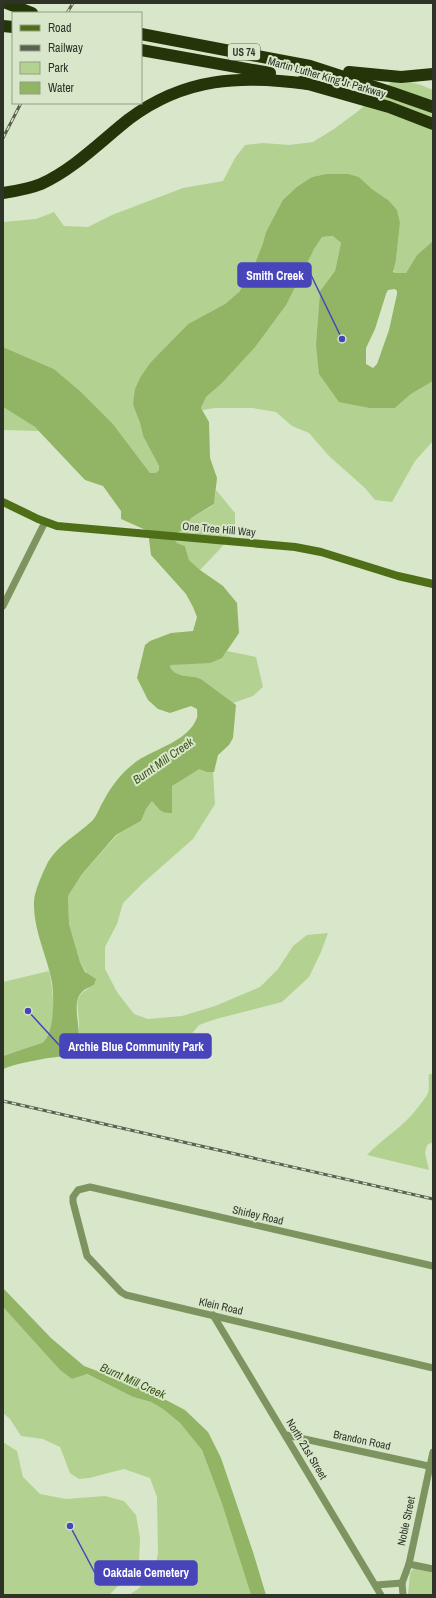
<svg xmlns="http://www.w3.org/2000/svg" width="436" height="1598" font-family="'Archivo Narrow',sans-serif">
<rect width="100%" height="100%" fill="#d8e7c9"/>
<!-- green -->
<g fill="#b3d191">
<path d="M396,78L421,85L433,90V241L417,255L406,273H396L393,271L396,260L400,223L388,200L372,189L359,177L326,174L312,177L298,186L266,232L263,243L250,276L239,292L225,304L188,324L150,363L141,376L133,405L140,423L143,436L159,466V470L157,473H150L113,424L80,391L54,369L3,347V222L36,219L54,212L64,226L88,227L112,215L183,188L223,181L235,158L245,145L263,143L289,145L313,142L334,129L357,112Z"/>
<path d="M334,236L341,243L335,271L320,291L316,344L395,408L411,394L433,381V441L415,461L392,502L375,500L365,488L329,456L309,433L292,426L276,412L253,408H215L202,410L201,408L206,397L221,384L322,237Z"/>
<path d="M3,407L35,427L39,431L3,430Z"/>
<path d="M216,490L235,513V531L219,550L200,570L189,560L185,546L177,543L172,537L187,526L191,518L212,506L214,504Z"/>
<path d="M227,651L256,657L263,687L253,696L233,703L201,679C190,674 177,679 170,667L171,665L222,658Z"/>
<path d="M199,768L207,772H213L215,804L193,839L143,883L123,903L117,924L105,947V969L117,992L134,1014L148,1019L182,1016L215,1006L260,987L278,969L293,946L307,935L328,933L321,952L309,977L282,1002L216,1019L199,1025L184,1043H78C78,1037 79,1030 79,1024C78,1002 72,997 94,985L80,962L69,924L68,896L82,874L117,835L141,821L146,809L152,801L158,809L172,786L190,775Z"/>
<path d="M49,971C53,986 58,1032 44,1042C33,1050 15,1051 3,1056V982Z"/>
<path d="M429,1074H433V1142L427,1145L425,1153L429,1170L367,1155C384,1137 404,1127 419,1106C422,1102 426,1097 428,1093C430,1087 428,1080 429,1074Z"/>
<path d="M3,1307L60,1370L72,1379L86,1374L133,1397L151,1402L163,1409L180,1423L202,1450L221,1501L251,1595H129L138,1589L154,1573L158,1553L157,1497L150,1478L124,1469L89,1478L79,1479L70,1473L60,1447L43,1439L21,1436L10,1419L3,1413Z"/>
<path d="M3,1442L17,1451L23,1477L40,1494L66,1499L105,1496L124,1501L136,1515L140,1538L139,1561L133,1578L117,1587L109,1595H3Z"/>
<path d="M414,1568L433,1573V1595H408L410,1573Z"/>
</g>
<!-- water -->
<g fill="#91b465" fill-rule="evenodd">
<path d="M326,174H348L359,177L372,189L388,200L397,210L400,223L396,260L393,272L396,273H406L417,255L433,241V381L411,394L395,408H370L339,402L319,374L316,344L320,291L335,271L341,243L333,236L322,237L314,249L286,305L255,347L221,384L206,397L201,408L209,422L210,458L217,478L214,504L191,518L187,526L172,537L177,543L185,546L189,560L200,570L223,586L237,603L239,633L222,658L210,663L171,665L170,667C177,679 190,674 201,679L236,705L233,738L229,745L218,755L214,772H207L199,769L190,775L172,786V813C161,814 158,808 152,801L146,809L141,821L116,835L82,874L68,896L69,924L80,962L85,972L96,979L94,985C91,987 86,988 83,991C66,1006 91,1040 69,1054C64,1057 55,1057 48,1058C33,1061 17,1063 3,1069V1056L42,1043C55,1035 54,996 52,982C47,956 33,930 34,902C34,892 43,872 48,862C59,844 77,835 92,821C97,816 100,806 104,800C112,785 123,771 137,761C155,749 187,741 196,720C198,717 197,712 197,709L191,706L170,713L158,709L148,700L137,678L145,645L150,641L171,633L193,631L197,617L193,607L186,594L151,555L148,531L121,519V511L103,486L85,480L35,427L3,407V347L54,369L80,391L113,424L150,473H156L159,470V466L143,436L140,423L133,405L135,389L141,376L150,363L188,324L225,304L239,292L250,276L263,243L266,232L283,200L298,186L312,177ZM395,289L397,291V294L389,330L377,364L373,368L366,364V348L375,329L386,294L388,290Z"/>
<path d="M3,1288L51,1338L84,1366L145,1389L185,1410L208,1432L221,1458L253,1552L266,1595H251L221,1501L202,1450L180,1423L163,1409L151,1402L133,1397L87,1374L72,1379L60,1370L3,1307Z"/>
</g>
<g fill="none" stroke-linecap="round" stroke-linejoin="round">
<!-- street -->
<g stroke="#7d9461" stroke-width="7">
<path d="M3,606L45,522"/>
<path d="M433,1266L90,1187L78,1190L73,1197V1202L87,1256L121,1292L126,1295L433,1368"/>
<path d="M213,1315L381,1595"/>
<path d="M286,1435L433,1467"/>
<path d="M409,1564L433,1569"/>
<path d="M376,1585L402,1583"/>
<path d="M403,1595L402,1583L409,1564L433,1452"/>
</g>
<!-- secondary -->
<path stroke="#4e6e18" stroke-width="8" d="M3,502L38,519L57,526L295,547L321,552L398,576L433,584"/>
<!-- highway -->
<g stroke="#243509" stroke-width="12">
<path d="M6,3L32,13"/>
<path d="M3,26L13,27"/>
<path d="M141,34L310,66L393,93L433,107"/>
<path d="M141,50L270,73"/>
<path d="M349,72L401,77L433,74"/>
<path d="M301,82L389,107L433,124"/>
<path d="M3,193C16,191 29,189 41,184C74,169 101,141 129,119C185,77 241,75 308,84"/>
</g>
<!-- rail casing -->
<g stroke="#5a6151" stroke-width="3">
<g id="rail">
<path d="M67,13L73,3"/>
<path d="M3,138L21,103"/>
<path d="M3,1101L433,1199"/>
</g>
</g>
<!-- rail -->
<use href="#rail" stroke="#d8e7c9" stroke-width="1.5" stroke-dasharray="4.5" stroke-linecap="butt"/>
</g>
<g text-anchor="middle" stroke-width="4" stroke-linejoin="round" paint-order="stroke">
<!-- shield labels -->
<rect fill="#d8e7c9" stroke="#616958" stroke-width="1" x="228" y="44" width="32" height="16" rx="3"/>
<g font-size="10" font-weight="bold" fill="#2e3328">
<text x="244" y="56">US 74</text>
</g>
<!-- street labels -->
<g font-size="11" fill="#2e3328" stroke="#d8e7c9">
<text transform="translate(327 77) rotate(16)" y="4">Martin Luther King Jr Parkway</text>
<text transform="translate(219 529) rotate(5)" y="4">One Tree Hill Way</text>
<text transform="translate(258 1215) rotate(13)" y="4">Shirley Road</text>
<text transform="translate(221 1306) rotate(13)" y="4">Klein Road</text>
<text transform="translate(362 1440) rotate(12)" y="4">Brandon Road</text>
<text transform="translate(307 1449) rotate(59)" y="4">North 21st Street</text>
<text transform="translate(406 1521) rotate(-78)" y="4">Noble Street</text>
</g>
<!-- water labels -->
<g font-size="12" font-style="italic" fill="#3c531b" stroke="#d8e7c9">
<text transform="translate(163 761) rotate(-35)" y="4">Burnt Mill Creek</text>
<text transform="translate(133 1381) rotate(24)" y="4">Burnt Mill Creek</text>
</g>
</g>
<!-- callouts -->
<path fill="none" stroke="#4844ba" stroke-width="1.5" d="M342 339L311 275M28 1011L60 1046M70 1526L95 1573"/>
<g fill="#4844ba" stroke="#d8e7c9" stroke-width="1.5">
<circle cx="342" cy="339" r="4"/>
<circle cx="28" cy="1011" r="4"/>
<circle cx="70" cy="1526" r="4"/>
</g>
<g fill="#4844ba" stroke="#4844ba" stroke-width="1.5">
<rect x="238" y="263" width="73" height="24" rx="4"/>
<rect x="60" y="1034" width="151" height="24" rx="4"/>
<rect x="95" y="1561" width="102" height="24" rx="4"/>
</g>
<g font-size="12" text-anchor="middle" font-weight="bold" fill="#fff">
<text x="275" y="280">Smith Creek</text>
<text x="136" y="1051">Archie Blue Community Park</text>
<text x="146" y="1577">Oakdale Cemetery</text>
</g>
<!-- border -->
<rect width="436" height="1598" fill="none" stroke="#2e3328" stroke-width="8"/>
<!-- legend -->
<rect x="12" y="12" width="130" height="92" fill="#d8e7c9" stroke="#949f89"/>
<rect x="20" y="25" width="20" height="6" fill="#4e6e18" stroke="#949f89"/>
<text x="48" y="32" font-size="12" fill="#2e3328">Road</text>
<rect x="20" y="45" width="20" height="6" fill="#5a6151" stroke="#949f89"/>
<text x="48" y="52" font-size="12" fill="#2e3328">Railway</text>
<rect x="20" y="62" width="20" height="12" fill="#b3d191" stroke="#949f89"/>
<text x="48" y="72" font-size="12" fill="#2e3328">Park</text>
<rect x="20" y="82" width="20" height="12" fill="#91b465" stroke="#949f89"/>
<text x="48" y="92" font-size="12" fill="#2e3328">Water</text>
</svg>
